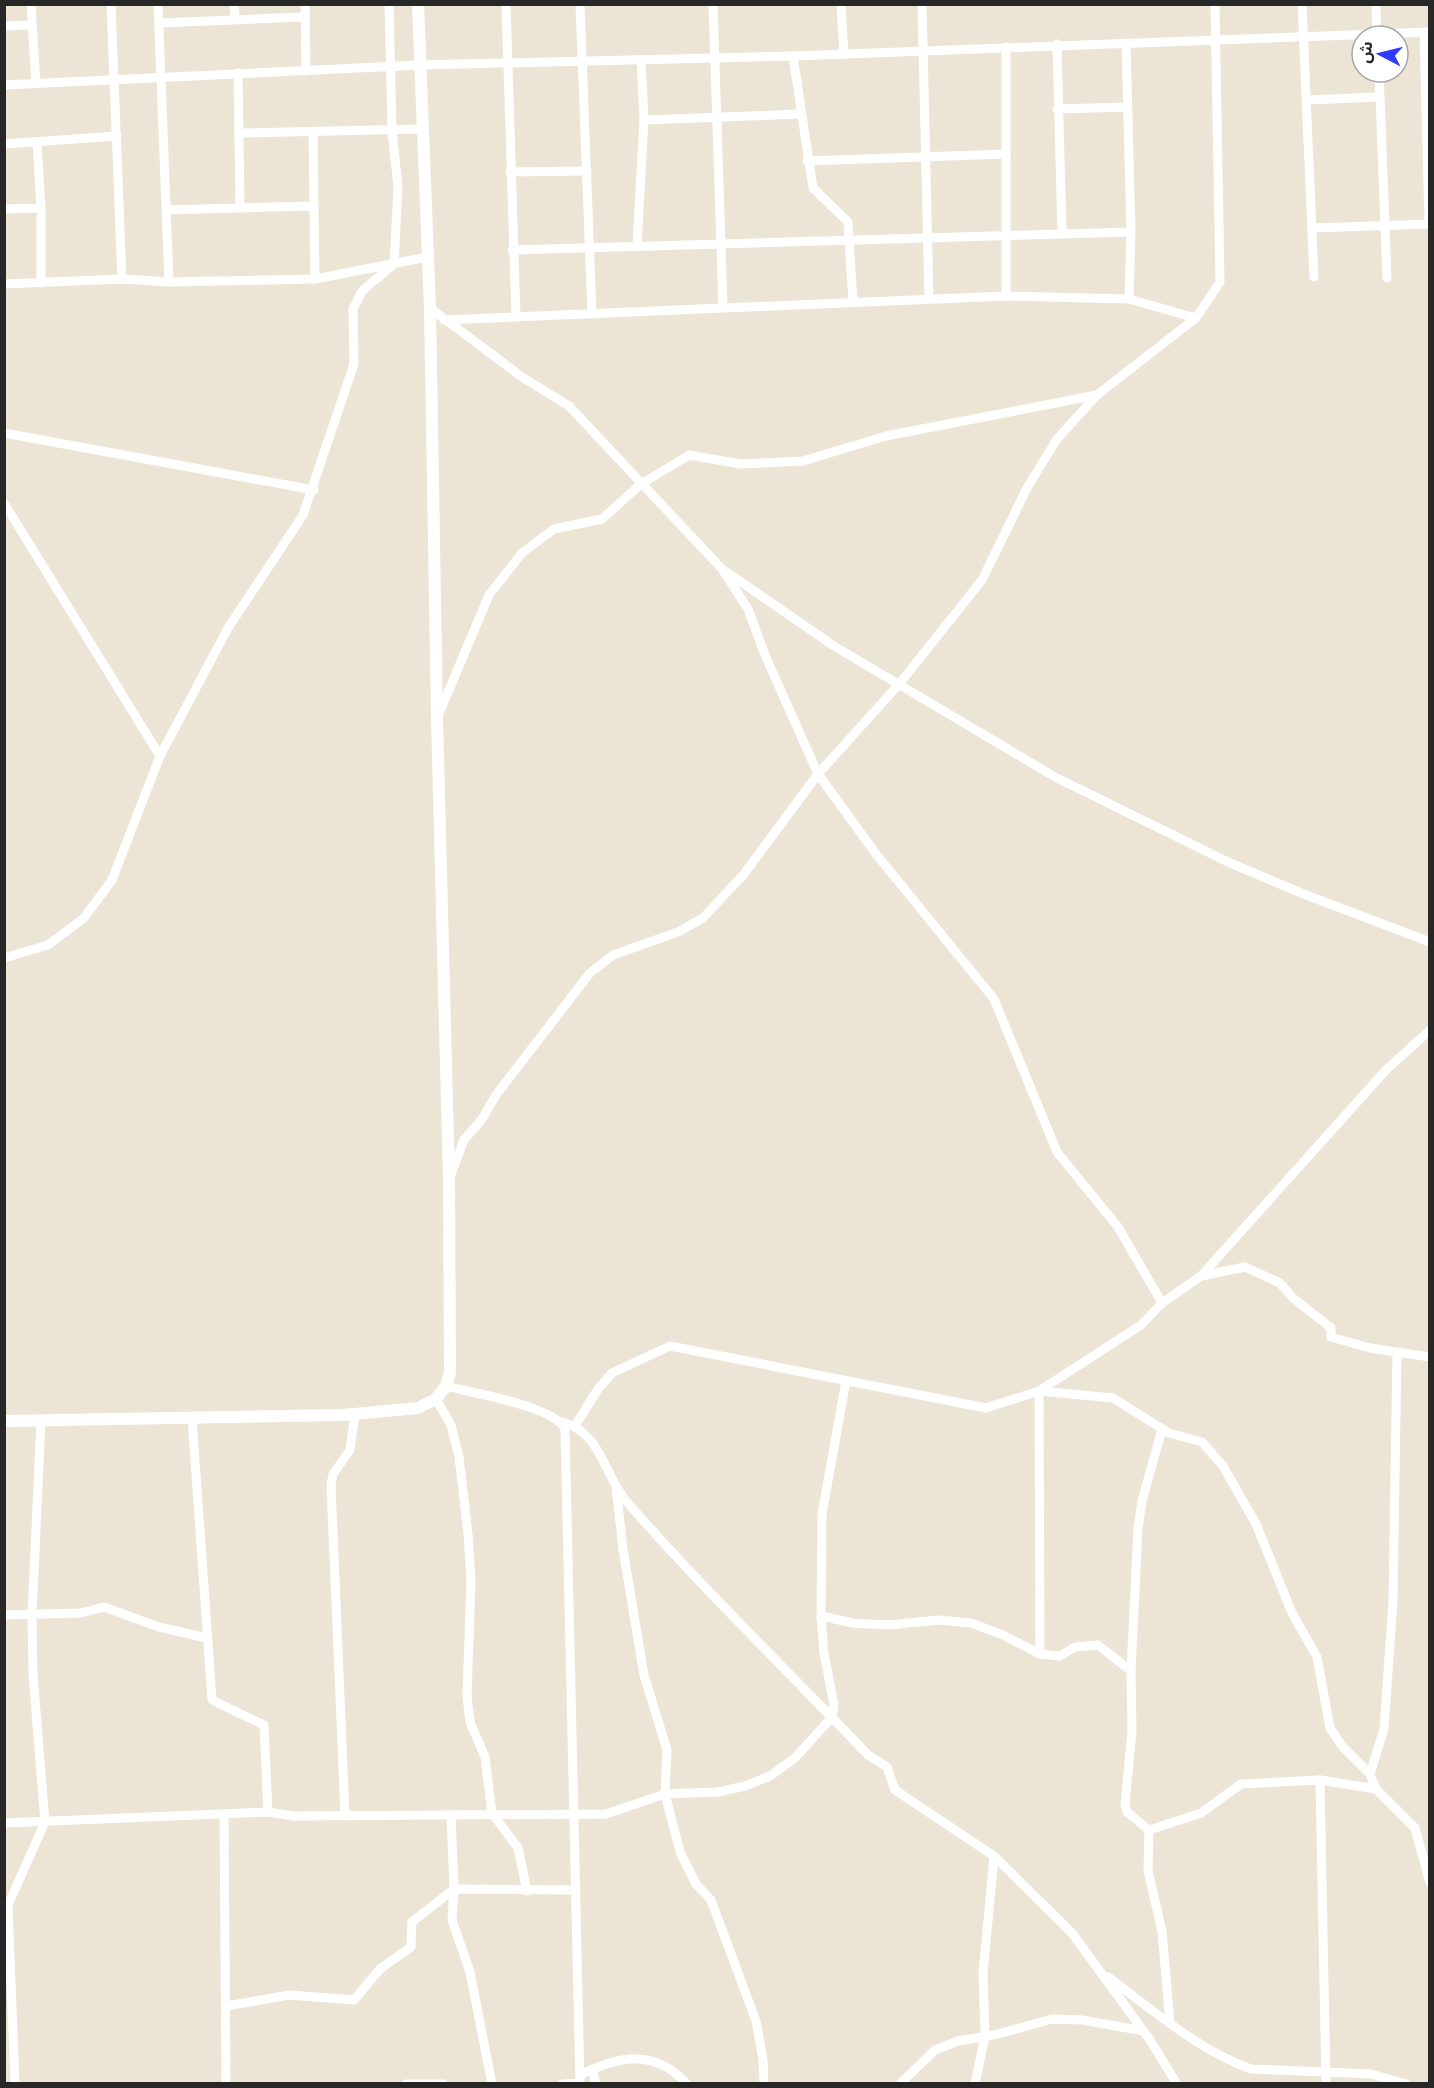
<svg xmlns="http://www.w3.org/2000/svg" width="1434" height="2088" font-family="Quicksand,'Noto Sans Arabic',sans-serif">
<rect width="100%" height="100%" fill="#ece5d6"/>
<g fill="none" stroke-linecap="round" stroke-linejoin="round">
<!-- minor -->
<g stroke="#fff" stroke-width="9">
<path d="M31,4L36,84"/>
<path d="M111,4L122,279"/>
<path d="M158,4L169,282"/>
<path d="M234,4L235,19"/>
<path d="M305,4L306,71"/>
<path d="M506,4L516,317"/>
<path d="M580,4L592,314"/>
<path d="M713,4L723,307"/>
<path d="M841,4L844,53"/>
<path d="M922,4L929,299"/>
<path d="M1302,4L1314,277"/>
<path d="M1376,4L1377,36"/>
<path d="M159,23L305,17"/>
<path d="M4,26L32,25"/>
<path d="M1424,32L1429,224"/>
<path d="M1126,43L1131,232L1129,299"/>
<path d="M1057,44L1062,234"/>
<path d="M1006,47V296"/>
<path d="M793,56L813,188L848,222L853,302"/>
<path d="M1379,72L1387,278"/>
<path d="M238,73L240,206"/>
<path d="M4,85L420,65L793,56L1430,32"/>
<path d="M1306,100L1380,97"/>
<path d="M1057,109L1127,107"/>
<path d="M644,120L801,114"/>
<path d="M313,132L315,279"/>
<path d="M239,133L422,129"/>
<path d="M37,142L41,208V283"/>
<path d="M4,144L117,136"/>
<path d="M807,161L1006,154"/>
<path d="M510,172L587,171"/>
<path d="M4,209L41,208"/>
<path d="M166,210L313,206"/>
<path d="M1312,228L1430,224"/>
<path d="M637,245L644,120L641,59"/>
<path d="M512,250L1131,232"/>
<path d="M4,284L122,279L169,282L315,279L427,257"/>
<path d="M430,308L522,377L569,406L722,569L748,609L765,655L818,774L876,854L994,999L1057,1152L1118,1227L1162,1303"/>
<path d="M444,320L1006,296L1129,299L1196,318"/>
<path d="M4,433L314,490"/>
<path d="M4,503L160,756"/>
<path d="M725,571L834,646L1055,777L1228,862L1301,893L1430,942"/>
<path d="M438,716L489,595L522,553L554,529L602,519L641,484L689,455L741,464L803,461L886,436L1097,395"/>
<path d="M4,958L48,945L84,918L112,880L160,756L228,628L303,515L354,364L353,309L362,291L394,264L398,187L392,130L389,4"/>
<path d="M450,1177L464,1140L482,1119L496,1095L590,973L613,955L678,932L703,918L744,874L818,774L900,683L982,580L1027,488L1057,439L1097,395L1196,318L1220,282L1215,4"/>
<path d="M1201,1276L1385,1071L1430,1030"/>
<path d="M446,1386C471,1393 555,1406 565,1429L580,2084"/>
<path d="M436,1399L451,1425L459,1457L468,1534L471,1581L467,1696L470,1722L485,1757L492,1813L518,1848L527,1891"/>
<path d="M192,1418L212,1700L264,1725L268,1812"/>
<path d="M563,1422C602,1434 603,1473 626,1501C703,1589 787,1670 868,1755L887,1767L895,1790L994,1856L1072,1933L1150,2040L1177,2084"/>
<path d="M575,1426L598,1389L612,1373L670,1346L986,1408L1039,1391L1113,1398L1169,1433L1202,1442L1223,1466L1256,1524L1292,1613L1317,1657L1330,1728L1342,1746L1370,1774L1376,1789L1415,1828L1430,1883"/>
<path d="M1162,1429L1142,1501L1138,1529L1131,1671L1132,1731L1125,1804L1127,1812L1149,1830L1148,1871L1162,1931L1170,2023"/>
<path d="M616,1488L623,1549L644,1675L667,1750L665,1794L680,1852L696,1884L711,1900L756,2021L763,2060L764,2084"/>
<path d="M4,1615L81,1613L104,1607L159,1627L207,1638"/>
<path d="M821,1616L853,1623L889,1625L938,1620L971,1623L1003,1635L1040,1654L1060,1656L1075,1647L1098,1645L1131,1671"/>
<path d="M1040,1654L1039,1391L1141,1325L1162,1303L1201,1276L1245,1267L1280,1283L1293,1298L1331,1328V1337L1370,1348L1430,1357"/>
<path d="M1370,1774L1384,1729L1393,1601L1397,1352"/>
<path d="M1320,1780L1326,2084"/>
<path d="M224,1816L226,2084"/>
<path d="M345,1816L331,1485L333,1474L350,1450L355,1414"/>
<path d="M451,1816L454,1889L452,1920L470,1972L492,2084"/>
<path d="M4,1823L268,1812L294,1816L606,1814L665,1794L718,1792L745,1786L770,1776L795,1758L832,1717L834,1705L824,1653L821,1616L822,1514L846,1381"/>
<path d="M1149,1830L1201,1813L1241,1784L1320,1780L1376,1789"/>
<path d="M1108,1977C1153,2010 1198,2050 1251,2069L1371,2074L1406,2084"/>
<path d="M227,2006L289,1995L354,2000L380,1969L411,1947L412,1922L454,1889L576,1890"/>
<path d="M592,2069L596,2084"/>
<path d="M580,2075C619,2056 655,2048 687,2084"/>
<path d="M15,2084L8,1905L45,1822L33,1675L32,1616L41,1421"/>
<path d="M406,2084H443"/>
<path d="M562,2084L580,2083"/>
<path d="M900,2084L935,2050L958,2041L998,2034L1052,2019L1082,2020L1144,2031"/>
<path d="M975,2084L985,2036L983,1974L994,1856"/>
</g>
<!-- tertiary -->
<path stroke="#fff" stroke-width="12" d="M4,1421L344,1415L418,1408L436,1399L446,1386L450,1372L449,1180L437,718L430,308L418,4"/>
</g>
<!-- border -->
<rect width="1434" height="2088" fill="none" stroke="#272727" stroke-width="12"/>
<!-- north arrow -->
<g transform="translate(1380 54) rotate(277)"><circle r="28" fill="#ffffff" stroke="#a9a9a9" stroke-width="1.5"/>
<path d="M0-4.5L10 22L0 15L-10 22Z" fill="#303bff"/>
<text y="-9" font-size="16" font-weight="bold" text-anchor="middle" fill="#272727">ش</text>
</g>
</svg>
